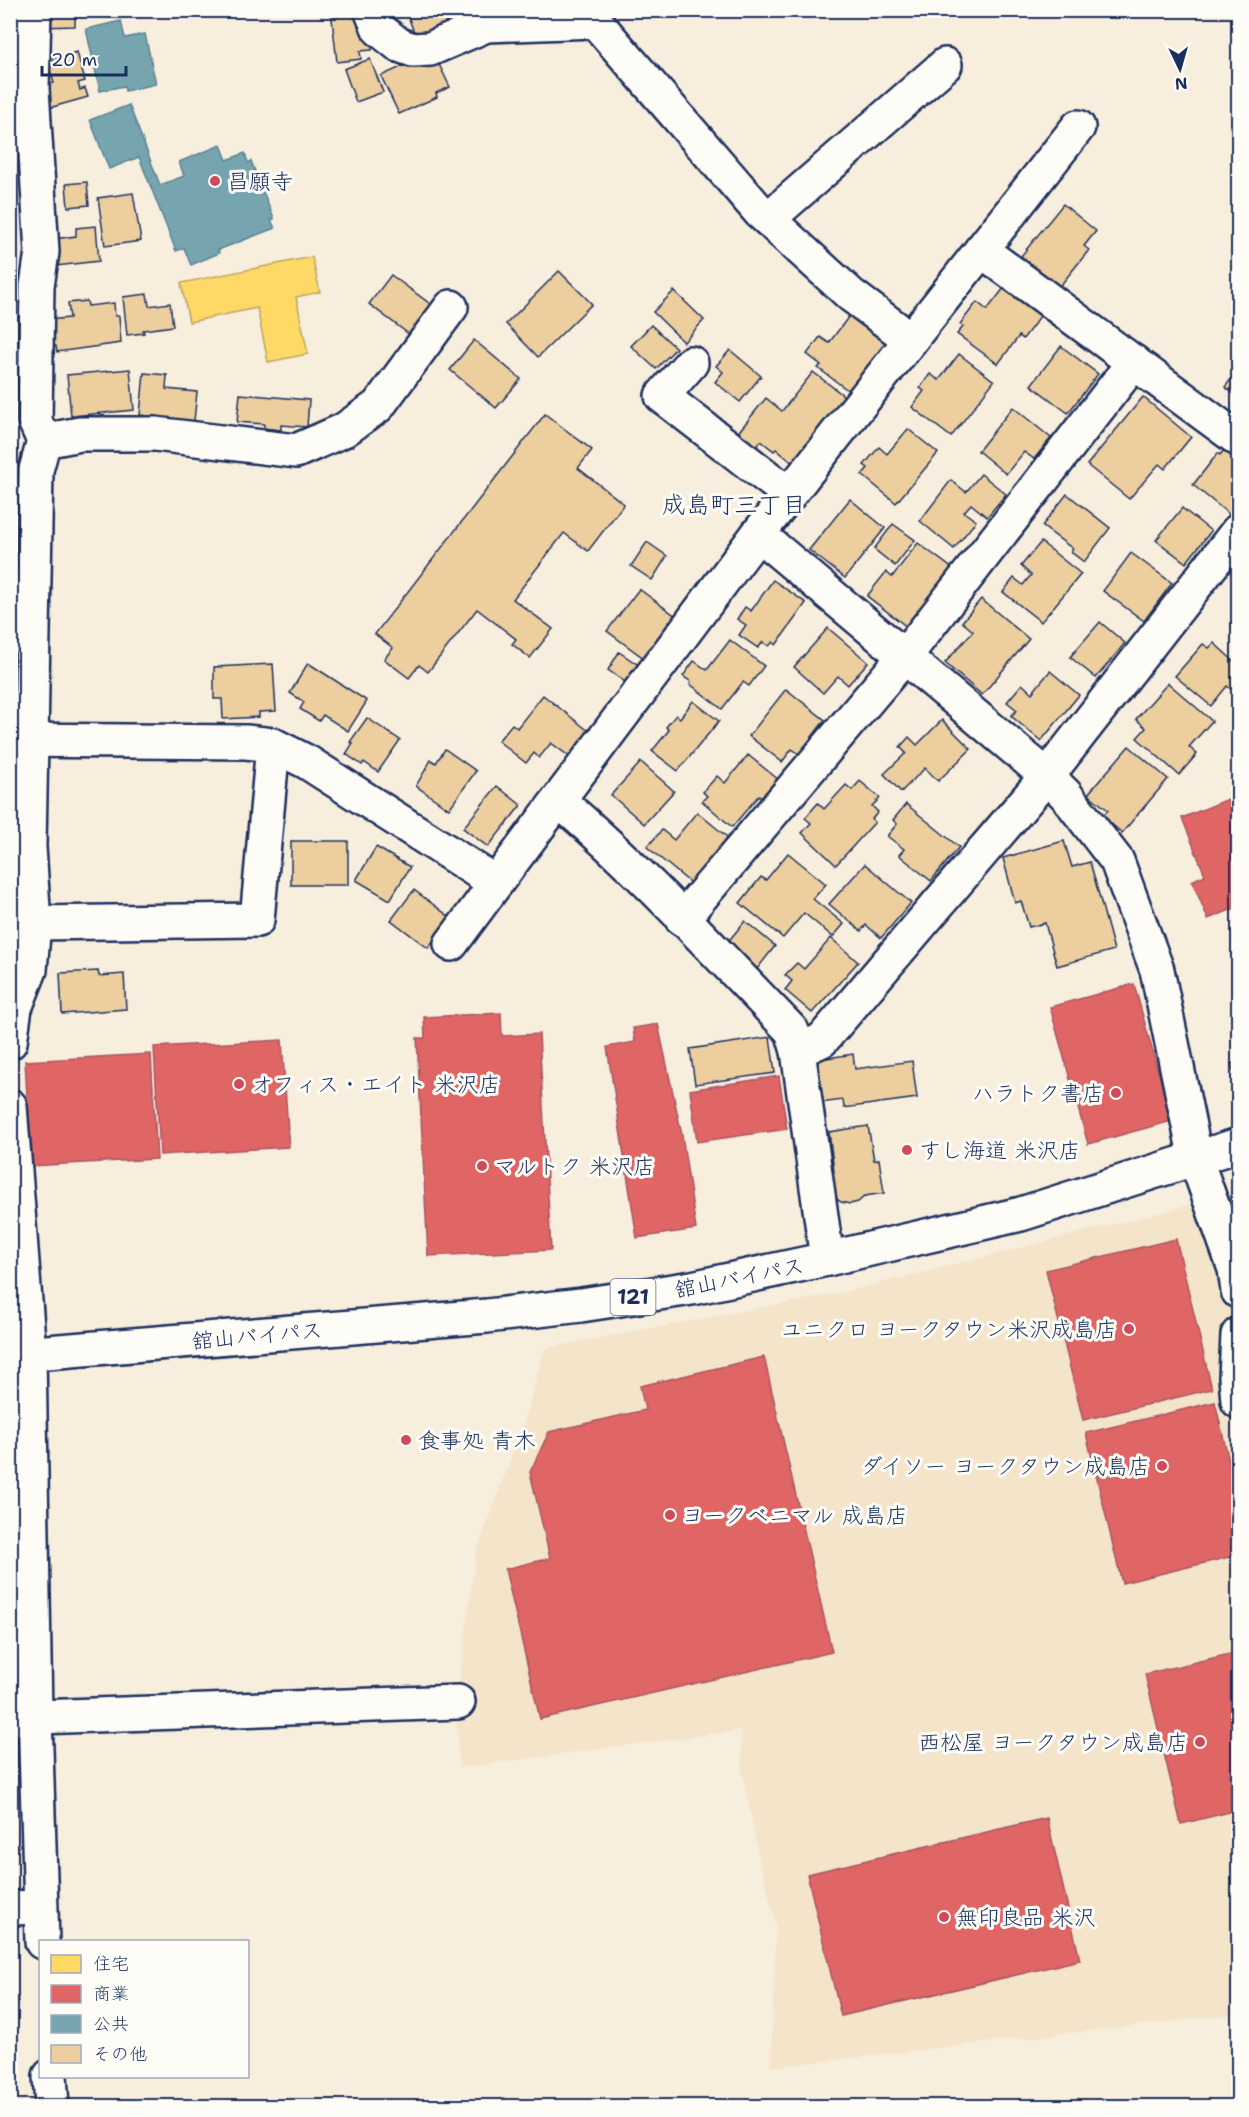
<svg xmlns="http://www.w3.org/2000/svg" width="1249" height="2117" font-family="'Shantell Sans','Klee One',sans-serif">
<rect width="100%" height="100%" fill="#f8eedd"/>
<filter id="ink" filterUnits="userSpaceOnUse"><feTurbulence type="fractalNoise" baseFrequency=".0167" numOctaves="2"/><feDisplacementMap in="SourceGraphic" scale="12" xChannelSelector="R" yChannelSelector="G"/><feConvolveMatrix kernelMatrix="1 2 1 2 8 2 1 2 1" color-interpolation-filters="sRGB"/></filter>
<g filter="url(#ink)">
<!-- built -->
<path fill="#f4e4ca" d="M1198,1203L1227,1267L1232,1309L1230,1376L1232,1426L1238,1449V2014L771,2067L776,1924L760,1862L742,1771L741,1730L459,1768L456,1703L476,1553L524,1422L545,1348L845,1292Z"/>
<!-- homes -->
<path fill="#ffd966" stroke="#bba664" stroke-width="1.5" d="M312,257L320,292L296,297L308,354L268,362L257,308L189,322L181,283Z"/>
<!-- shops -->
<g fill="#e06666" stroke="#a55664" stroke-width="1.5">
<path d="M1238,795V907L1208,919L1192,881L1205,875L1182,818Z"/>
<path d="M1134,984L1172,1121L1088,1144L1050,1007Z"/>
<path d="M501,1013L502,1036L539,1034L551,1250L428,1256L417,1038H425L424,1017Z"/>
<path d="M658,1024L682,1135L696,1229L637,1238L607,1047L635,1042L633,1028Z"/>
<path d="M282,1040L289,1147L160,1155L154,1047Z"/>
<path d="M151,1054L157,1159L31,1166L25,1061Z"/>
<path d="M779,1076L787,1129L697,1142L690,1090Z"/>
<path d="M1176,1239L1212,1389L1083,1420L1046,1270Z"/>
<path d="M764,1357L832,1652L540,1719L505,1569L550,1558L530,1472L549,1432L645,1410L640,1386Z"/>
<path d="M1215,1402L1238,1499V1555L1122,1583L1086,1433Z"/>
<path d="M1238,1652V1810L1181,1824L1145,1674Z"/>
<path d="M1047,1818L1080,1960L841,2016L807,1874Z"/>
</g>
<!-- public -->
<g fill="#76a5af" stroke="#5b8297" stroke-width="1.5">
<path d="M121,21L125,38L145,34L156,84L125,91L124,86L100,91L86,29Z"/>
<path d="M129,105L160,185L184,176L179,162L221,145L227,160L245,153L248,163L251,161L274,219L271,220L275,228L218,250L219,253L191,265L184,248L176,251L139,157L109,169L90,120Z"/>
</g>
<!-- building -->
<g fill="#ecce9f" stroke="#1b2f5e" stroke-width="1.5">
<path d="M41,10H75V26L41,27Z"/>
<path d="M331,10H361L363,38L371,37L372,50L360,51L361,59L337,62Z"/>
<path d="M418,10H485L419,46L408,16L419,12Z"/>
<path d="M10,23H16L18,76H10Z"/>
<path d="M77,52L85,81L78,83L80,90L85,88L88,97L49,108L43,86L54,83L47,61Z"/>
<path d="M434,54L450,87L436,93L437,97L399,114L381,76L421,58Z"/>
<path d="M370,59L383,92L356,102L344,69Z"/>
<path d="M24,111L27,136L10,138V112Z"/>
<path d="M87,182L89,205L68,207L66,184Z"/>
<path d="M133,193L141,241L105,246L98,198Z"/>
<path d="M1063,204L1096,231L1084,246L1089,250L1060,286L1021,256Z"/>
<path d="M96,226L99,261L56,266L54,239L76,236V228Z"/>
<path d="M559,271L592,304L538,357L506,324Z"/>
<path d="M391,275L433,306L410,335L369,304Z"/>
<path d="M1004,288L1041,315L1023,339L1019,336L998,364L957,334L963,327L960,324L977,302L987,310Z"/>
<path d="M674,291L704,320L684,342L653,312Z"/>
<path d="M147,294L149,306L170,303L173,326L143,330L144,333L127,335L123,297Z"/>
<path d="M87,301L88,306L114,303L115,316H119L121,343L57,352L56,346L48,347L46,320L70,318L68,303Z"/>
<path d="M852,312L892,343L853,394L818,368L821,365L807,354L820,337L829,343Z"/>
<path d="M651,325L676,348L656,369L631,346Z"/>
<path d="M474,340L521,379L496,408L450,370Z"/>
<path d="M1061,346L1098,374L1068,413L1031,385Z"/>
<path d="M730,350L761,376L740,402L715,382L723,372L716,366Z"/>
<path d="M959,354L994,381L951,437L912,407L924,391L920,388L930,374L939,380Z"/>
<path d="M130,369L134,410L71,416L67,375Z"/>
<path d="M1238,370V397L1225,387Z"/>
<path d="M813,372L848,399L795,465L776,449L774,451L761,441L754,450L736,435L766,398L782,411Z"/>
<path d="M144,373L167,375L166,389L197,392L194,421L140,415Z"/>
<path d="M240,394L309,400L307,427L281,425V430L264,428V424L237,422Z"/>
<path d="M1143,397L1191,437L1165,469L1159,464L1129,499L1087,465Z"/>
<path d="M1013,407L1051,438L1034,459L1024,452L1006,474L978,451Z"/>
<path d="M545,414L592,450L578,468L624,504L588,551L564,533L513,599L553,629L530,658L512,644L516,639L477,609L428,672L419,665L409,678L384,659L393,648L375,634Z"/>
<path d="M908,429L938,453L896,503L862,475L868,468L864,465L879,447L887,454Z"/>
<path d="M1225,449L1238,459V504L1230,515L1193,485L1218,453L1220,455Z"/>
<path d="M981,474L1006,494L987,517L971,504L964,512L976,521L954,549L920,521L951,480L966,492Z"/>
<path d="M1067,494L1110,528L1084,562L1071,552L1073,549L1042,526Z"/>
<path d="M850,499L885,528L845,578L809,550Z"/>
<path d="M1182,508L1211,531L1186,563L1156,540Z"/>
<path d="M893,524L915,540L895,566L874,549Z"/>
<path d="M647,542L667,556L652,580L631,566Z"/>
<path d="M1041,542L1081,574L1041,622L1003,592L1014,578L1023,585L1031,575L1021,566Z"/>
<path d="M918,543L953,569L907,627L867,596L886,572L892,577Z"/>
<path d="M1131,553L1172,583L1144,621L1103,591Z"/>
<path d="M773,580L806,603L776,645L773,642L769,646L763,642L758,648L739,635L746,625L737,619L745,607L751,611Z"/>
<path d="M639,589L677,617L645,659L607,631Z"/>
<path d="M981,599L1029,639L982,695L945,663L973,631L962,622Z"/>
<path d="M1100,622L1125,643L1096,678L1070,657Z"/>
<path d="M828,628L868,662L848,685L838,676L823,693L794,667Z"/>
<path d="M730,640L764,666L749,686L743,682L722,709L690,684L691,682L683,676L694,661L707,670Z"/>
<path d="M1214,643L1238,665V683L1232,690L1227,686L1211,706L1175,676L1203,644L1209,648Z"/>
<path d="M619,652L640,666L628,684L608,670Z"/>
<path d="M308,663L367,701L348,731L323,715L319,721L300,709L304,702L290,693Z"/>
<path d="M273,664L276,711L259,712V717L223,719L222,699H214V667Z"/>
<path d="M1050,671L1079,695L1041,741L1011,716L1017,710L1007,702L1022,684L1032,693Z"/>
<path d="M1168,683L1212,721L1189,747L1197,754L1179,775L1137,738L1146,728L1136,719Z"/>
<path d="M786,689L825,720L799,754L792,749L782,762L749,736Z"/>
<path d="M543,695L590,732L570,757L551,743L539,758L534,753L526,763L498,741L512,724L517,728Z"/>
<path d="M693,701L719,721L678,771L652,751L669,730L666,727L676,715L680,718Z"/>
<path d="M367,718L400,740L378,772L364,762L362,765L346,754L353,743L350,742Z"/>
<path d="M942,720L971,749L938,781L925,768L901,792L884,774L906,753L900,747L909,737L917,745Z"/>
<path d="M1129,746L1168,779L1122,833L1102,816L1108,810L1088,794Z"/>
<path d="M445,749L476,771L449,809L416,786L431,760L436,763Z"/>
<path d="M748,755L779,780L763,799L759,795L732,827L702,801L707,796L703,792L717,776L725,783Z"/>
<path d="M641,762L674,791L644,824L611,795Z"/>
<path d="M860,781L880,798L872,806L878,812L872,819L875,822L836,865L802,833L811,823L805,818L818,803L824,809L846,785L852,790Z"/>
<path d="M497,786L521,805L488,847L463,828Z"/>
<path d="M906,804L959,847L931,881L899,855L904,849L887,836L897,824L893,820Z"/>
<path d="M697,812L732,841L694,886L647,847L662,830L674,840Z"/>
<rect x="291" y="841" width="57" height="44"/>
<path d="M1064,841L1072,867L1090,862L1114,950L1057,966L1045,923L1029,927L1021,901L1015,903L1003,858Z"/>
<path d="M376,847L410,867L390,900L356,880Z"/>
<path d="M788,853L826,884L813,899L844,924L833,937L804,913L783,938L740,903L761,877L766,880Z"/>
<path d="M865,864L911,903L881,938L866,925L861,931L829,904Z"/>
<path d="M414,890L451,918L428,948L391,920Z"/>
<path d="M745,921L775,946L757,969L726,944Z"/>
<path d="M831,938L858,962L812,1013L785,990L792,981L785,975L797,963L804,969Z"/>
<path d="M98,971L99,976L124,974L126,1009L62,1014L60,973Z"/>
<path d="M770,1037L775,1073L695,1084L690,1049Z"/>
<path d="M853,1054L855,1069L912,1061L917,1098L844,1108L843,1100L812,1104L814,1060Z"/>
<path d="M1238,1061V1086L1231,1064Z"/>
<path d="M868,1126L874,1160L879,1159L884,1193L865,1196L858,1202L850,1204L841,1202L834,1197L831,1180L834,1172L829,1132Z"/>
</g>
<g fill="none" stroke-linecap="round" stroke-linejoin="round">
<!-- minor casing -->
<g stroke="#1b2f5e" stroke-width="38">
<g id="minor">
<path d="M34,10L32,89L42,252L37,286L35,421L44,441"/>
<path d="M371,10L379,29L399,45L413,50L430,49L486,25L595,21L760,212L851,295L910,339"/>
<path d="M768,219L945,65"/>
<path d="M981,250L1238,439"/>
<path d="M691,363L662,396L789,494"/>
<path d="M758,534L1047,776L1066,795L1117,861L1157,970L1196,1160L1235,1269L1238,1291"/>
<path d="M10,740L246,742L273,745L307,762L496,883L758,534L1078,127"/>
<path d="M559,801C642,871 717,954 792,1031L798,1051L827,1259"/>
<path d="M682,919L905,656L1134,362"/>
<path d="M34,923L257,920L273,745"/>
<path d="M451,944L496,883"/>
<path d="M10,1042L15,1008L30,970L34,923L29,847L36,470L44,441L80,434H155L296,451L344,430L378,406L451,307"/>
<path d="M798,1051L822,1040L1047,776L1238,531"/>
<path d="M10,1106L29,1353L35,1716L42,1942"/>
<path d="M1238,1335L1236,1377L1238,1401"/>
<path d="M10,1718L458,1702"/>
<path d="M10,1908L39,1907"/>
<path d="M50,2076L52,2106"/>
</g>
</g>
<!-- highway casing -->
<g stroke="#1b2f5e" stroke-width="38">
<path id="highway" d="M10,1355L487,1316L581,1305L692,1288L827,1259L1021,1214L1238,1145"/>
</g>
<!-- minor -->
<use href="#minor" stroke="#fdfcf7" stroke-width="33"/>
<!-- highway -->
<use href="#highway" stroke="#fdfcf7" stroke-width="33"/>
</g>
</g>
<!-- markers -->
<g fill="#d1495b" stroke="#fdfcf7" stroke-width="2">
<circle cx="215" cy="181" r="6"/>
<circle cx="239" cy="1084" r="6"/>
<circle cx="1116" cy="1093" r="6"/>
<circle cx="907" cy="1150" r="6"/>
<circle cx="482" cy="1166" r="6"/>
<circle cx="1129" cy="1329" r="6"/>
<circle cx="406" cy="1440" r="6"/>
<circle cx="1162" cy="1466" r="6"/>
<circle cx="670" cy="1515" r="6"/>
<circle cx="1200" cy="1742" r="6"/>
<circle cx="944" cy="1917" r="6"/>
</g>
<g text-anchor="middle" stroke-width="6" stroke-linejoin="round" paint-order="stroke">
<!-- shield labels -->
<rect fill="#fdfcf7" stroke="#5f6c8c" stroke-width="1.5" x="610.5" y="1279" width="45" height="36" rx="4.5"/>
<g font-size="21" font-weight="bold" fill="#1b2f5e">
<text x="633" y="1304">121</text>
</g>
<!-- poi labels -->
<g font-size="22" fill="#1b2f5e" stroke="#fdfcf7" text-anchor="start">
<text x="227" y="189">昌願寺</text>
<text x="251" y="1092">オフィス・エイト 米沢店</text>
<text x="1104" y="1101" text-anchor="end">ハラトク書店</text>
<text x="919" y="1158">すし海道 米沢店</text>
<text x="494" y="1174">マルトク 米沢店</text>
<text x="1117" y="1337" text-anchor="end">ユニクロ ヨークタウン米沢成島店</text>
<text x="418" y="1448">食事処 青木</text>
<text x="1150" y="1474" text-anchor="end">ダイソー ヨークタウン成島店</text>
<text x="682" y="1523">ヨークベニマル 成島店</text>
<text x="1188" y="1750" text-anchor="end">西松屋 ヨークタウン成島店</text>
<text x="956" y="1925">無印良品 米沢</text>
</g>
<!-- street labels -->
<g font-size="22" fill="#1b2f5e" stroke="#fdfcf7">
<text transform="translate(739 1277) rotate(-11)" y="8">舘山バイパス</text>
<text transform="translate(257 1335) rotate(-5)" y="8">舘山バイパス</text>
</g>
<!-- neighbourhood labels -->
<g font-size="24" fill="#1b2f5e" stroke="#fdfcf7">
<text x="734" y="513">成島町三丁目</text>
</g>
</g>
<!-- margin -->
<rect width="1249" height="2117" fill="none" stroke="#fdfcf7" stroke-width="36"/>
<rect x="18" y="18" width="1213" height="2081" fill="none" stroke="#1b2f5e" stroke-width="2" filter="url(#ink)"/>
<!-- legend -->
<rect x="39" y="1940" width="210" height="138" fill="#fdfcf7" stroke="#a3aaba" stroke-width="1.5"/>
<rect x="51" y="1955" width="30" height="18" fill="#ffd966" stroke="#a3aaba" stroke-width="1.5"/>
<text x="93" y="1970" font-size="18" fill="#1b2f5e">住宅</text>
<rect x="51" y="1985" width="30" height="18" fill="#e06666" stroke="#a3aaba" stroke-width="1.5"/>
<text x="93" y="2000" font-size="18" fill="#1b2f5e">商業</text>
<rect x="51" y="2015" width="30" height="18" fill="#76a5af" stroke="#a3aaba" stroke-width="1.5"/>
<text x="93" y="2030" font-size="18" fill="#1b2f5e">公共</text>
<rect x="51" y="2045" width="30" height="18" fill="#ecce9f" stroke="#a3aaba" stroke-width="1.5"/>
<text x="93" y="2060" font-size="18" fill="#1b2f5e">その他</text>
<!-- north arrow -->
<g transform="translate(1180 69) rotate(175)" stroke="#fdfcf7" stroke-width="4.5" paint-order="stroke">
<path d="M0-4.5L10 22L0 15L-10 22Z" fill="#1b2f5e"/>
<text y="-9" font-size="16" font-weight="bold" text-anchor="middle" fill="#1b2f5e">N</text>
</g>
<!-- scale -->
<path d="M42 66v9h84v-9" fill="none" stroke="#1b2f5e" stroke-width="3"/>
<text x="51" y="66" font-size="18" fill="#1b2f5e" stroke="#fdfcf7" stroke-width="4.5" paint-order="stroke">20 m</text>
</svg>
